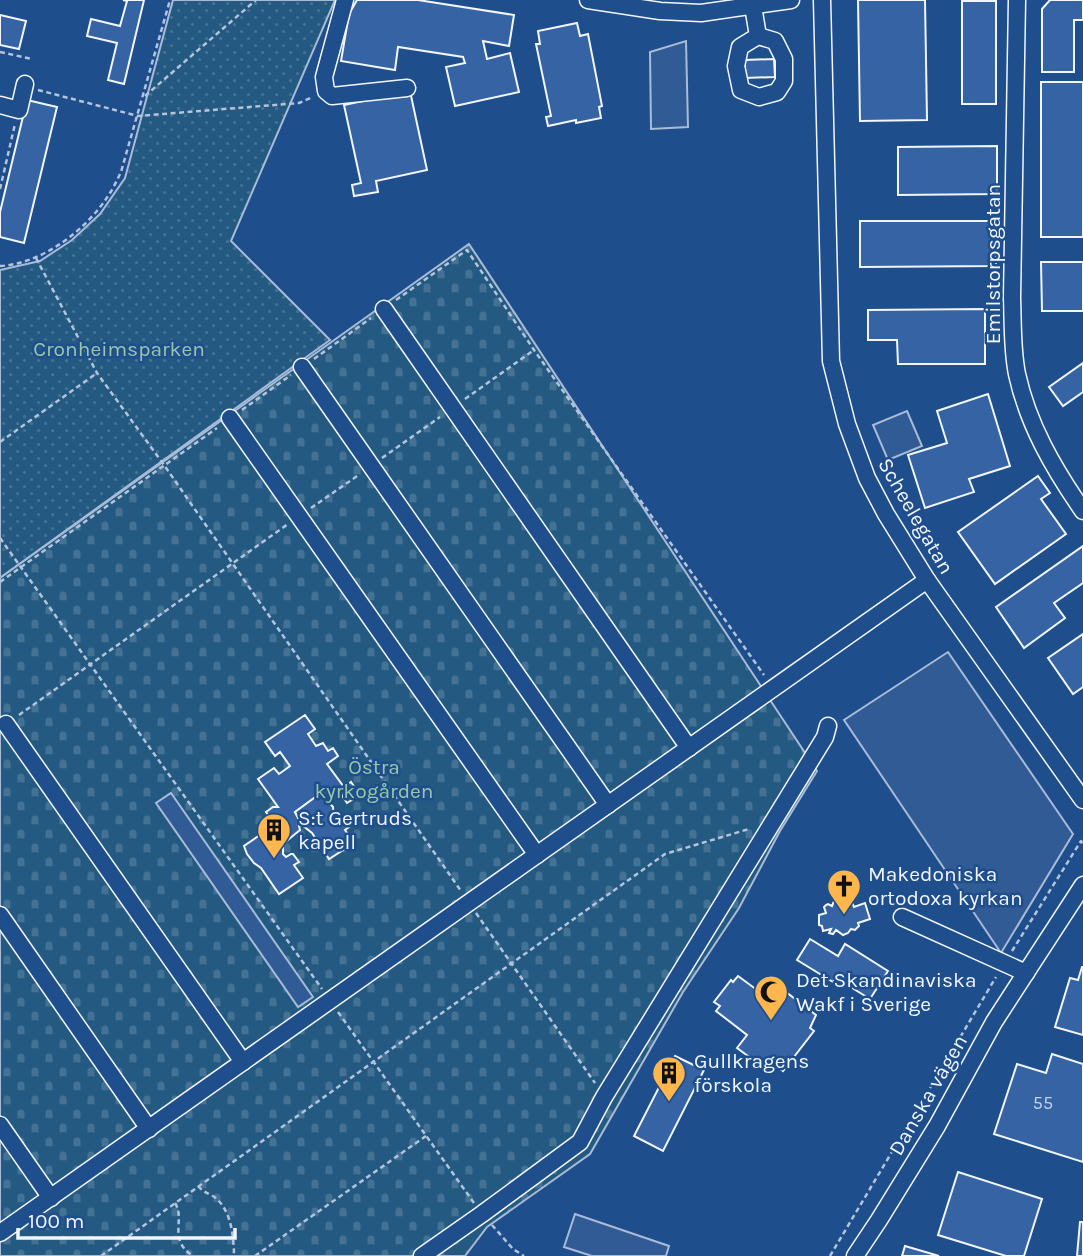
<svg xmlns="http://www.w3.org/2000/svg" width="1083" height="1256" font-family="Karla,sans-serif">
<defs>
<pattern id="green-dots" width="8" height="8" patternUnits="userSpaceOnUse" patternTransform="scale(1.75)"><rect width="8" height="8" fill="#245a82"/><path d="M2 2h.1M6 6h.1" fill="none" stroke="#447295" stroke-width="1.8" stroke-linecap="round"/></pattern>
<pattern id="cemetery-stones" width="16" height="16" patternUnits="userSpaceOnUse" patternTransform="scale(1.75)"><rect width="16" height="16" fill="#245a82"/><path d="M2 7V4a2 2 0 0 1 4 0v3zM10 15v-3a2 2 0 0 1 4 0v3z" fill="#447295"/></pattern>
</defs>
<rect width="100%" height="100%" fill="#1f4e8c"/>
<!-- green -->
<path fill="url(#green-dots)" stroke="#a8bbd7" stroke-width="2" d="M173,0H335L231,241L330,340L0,578V270L40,261L72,240L100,214L125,178Z"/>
<!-- cemetery -->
<path fill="url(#cemetery-stones)" stroke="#a8bbd7" stroke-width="2" d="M469,244L817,771L780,831L739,908L683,992L590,1154L487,1227L465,1256H0V578Z"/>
<!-- parking -->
<g fill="#305b95" stroke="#a8bbd7" stroke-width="2">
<path d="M686,41L688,127L651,129L650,52Z"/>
<path d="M907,411L922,446L888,460L873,425Z"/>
<path d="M948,652L1073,834L1001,953L844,720Z"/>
<path d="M171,793L313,997L298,1007L156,803Z"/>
<path d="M575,1214L669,1246L666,1256H592L564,1247Z"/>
</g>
<!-- building -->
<g fill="#3563a3" stroke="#f2f6ff" stroke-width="2">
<path d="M123,0H144L124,84L108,80L117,43L87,36L91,19L120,26L127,1Z"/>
<path d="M357,0H418L514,15L509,46L483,41L487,59L510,53L519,92L455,106L446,67L465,63L463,57L398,47L395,70L341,61L349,14Z"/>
<path d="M858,0H925L927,120L860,121Z"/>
<path d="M1050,0H1083V20H1074V72H1042V9Z"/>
<rect x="962" y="1" width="34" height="103"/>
<path d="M0,15L26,21L19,49L0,45Z"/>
<path d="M577,23L580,36L588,34L602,106L599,107L601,118L576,123V120L548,126L546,117L551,116L536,44H540L538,31Z"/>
<path d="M774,59L775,77L745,78V60Z"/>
<rect x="1041" y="82" width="42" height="155"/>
<path d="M410,91L427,170L376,181L378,192L354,196L352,185L361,183L344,105Z"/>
<path d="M27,100L57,107L24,243L0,237V212Z"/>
<path d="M997,146V194L898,195V147Z"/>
<path d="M860,221H996V266L860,267Z"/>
<path d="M1041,262H1083V311H1042Z"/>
<path d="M985,309V364H898L897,340H868V310Z"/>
<path d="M1083,363V392L1063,406L1049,387Z"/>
<path d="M988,394L1010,466L969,479L974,492L925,508L908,455L947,443L937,411Z"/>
<path d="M1038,476L1050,493L1041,499L1066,534L995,584L958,532Z"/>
<path d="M1083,546V583L1054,603L1065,618L1024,648L996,607Z"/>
<path d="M1083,634V687L1073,694L1048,658Z"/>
<path d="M305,715L315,729L308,734L316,746L323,743L328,751L333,748L338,756L327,764L344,787L351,782L360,795L347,803L339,791L327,799L321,793L295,812L302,825L299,826L300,830L283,844L278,835L271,829L275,826L266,812L273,807H278L258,779L274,768L279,774L290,766L280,752L275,756L265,742Z"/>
<path d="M321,793L333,807L334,818L337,822L344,819L349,827L345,830L354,843L329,859L312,833L302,825L295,812Z"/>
<path d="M270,828L278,835L283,844V854L286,857L291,854H293L299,862L294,865L303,878L279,894L261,868L254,863L247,854L244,846Z"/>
<path d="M840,899L845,902L851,900L854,907L865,903L870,919L858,923L859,926L855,930L851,929L848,933L843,935L836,930L833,934L829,933L831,929L823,931L822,926L819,925V915L826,913L824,907L826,905L828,904L832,906L834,901Z"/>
<path d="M810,939L838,956L845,944L888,971L870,999L836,978L833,982L797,960Z"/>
<path d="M1082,967H1083V1035L1055,1027L1070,978L1078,980Z"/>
<path d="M738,976L772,1001L782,989L816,1015L810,1028L814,1031L783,1071L775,1065L770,1072L737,1048L747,1035L716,1011L720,1006L714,1002L731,980L733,982Z"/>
<path d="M1052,1054L1083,1064V1162L994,1134L1017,1064L1046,1073Z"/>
<path d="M675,1056L704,1070L663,1151L634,1136Z"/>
<path d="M958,1172L1042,1199L1024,1256H1006L938,1235Z"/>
<path d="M1080,1222H1083V1256H1077Z"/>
<path d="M905,1246L939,1256H902Z"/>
</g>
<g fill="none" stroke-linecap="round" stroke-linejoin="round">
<!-- minor casing -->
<g stroke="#f2f6ff" stroke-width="19">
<g id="minor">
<path d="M345,0L324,77L326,91L332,96L407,88"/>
<path d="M588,0L660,11L701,13L791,0"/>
<path d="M750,0L753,6L758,36L740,47L736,66L741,90L759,97L777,92L784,81V59L775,41L758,36"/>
<path d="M822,0L831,361L847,424L867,478L886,514L927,580L1083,800"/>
<path d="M1017,0L1012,298C1013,323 1012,350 1017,374C1028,425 1054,469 1083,511"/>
<path d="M0,105L19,110L25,84"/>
<path d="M384,309L689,748"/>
<path d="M302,367L608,805"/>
<path d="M230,418L537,855"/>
<path d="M6,724L243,1062"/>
<path d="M0,915L149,1129"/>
<path d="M902,917L1026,973"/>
<path d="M0,1125L51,1198"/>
<path d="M0,1233L927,580"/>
<path d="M422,1256L482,1214L580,1142L604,1097L825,737L828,726"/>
<path d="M855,1256L879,1220L937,1126L994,1022L1083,885"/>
</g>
</g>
<!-- path -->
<g stroke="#b3c4dc" stroke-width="2.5" stroke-dasharray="5 3.5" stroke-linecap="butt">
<path d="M0,52L32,59"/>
<path d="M38,90L138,116L299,103L313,97"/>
<path d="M145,96L256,0"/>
<path d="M0,189L15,124"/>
<path d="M36,258L97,373L164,465L461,891"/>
<path d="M0,266C42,264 86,230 108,196C113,189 117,180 121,172L170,0"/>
<path d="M396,300L467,250L534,350L764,675"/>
<path d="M314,359L371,318"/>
<path d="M465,399L534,350"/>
<path d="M242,410L291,375"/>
<path d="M0,442L97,373"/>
<path d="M382,458L440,417"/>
<path d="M311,508L360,474"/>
<path d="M0,538L322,989"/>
<path d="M0,582L217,428"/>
<path d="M19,715L288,524"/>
<path d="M476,913L595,1083"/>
<path d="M1012,951L1081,841L1083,844"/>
<path d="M338,1012L474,1203"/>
<path d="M198,1186C205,1194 210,1193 217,1199C231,1213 233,1233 234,1252L231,1256"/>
<path d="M175,1203C186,1220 167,1239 193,1256"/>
<path d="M492,1225L513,1249L524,1256"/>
<path d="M101,1256L665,854L749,829"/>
<path d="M255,1256L426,1136"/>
<path d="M830,1256L996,977"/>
</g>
<!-- minor -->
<use href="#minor" stroke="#1f4e8c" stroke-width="16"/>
</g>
<!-- icons -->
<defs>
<g id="building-pin" transform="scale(1.75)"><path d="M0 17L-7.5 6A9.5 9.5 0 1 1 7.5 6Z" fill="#ffb74d" stroke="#1f4e8c"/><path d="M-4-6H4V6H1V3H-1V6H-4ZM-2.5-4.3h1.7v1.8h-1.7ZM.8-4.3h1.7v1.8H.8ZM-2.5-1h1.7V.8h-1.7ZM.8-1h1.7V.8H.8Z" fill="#111"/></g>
<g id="church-pin" transform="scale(1.75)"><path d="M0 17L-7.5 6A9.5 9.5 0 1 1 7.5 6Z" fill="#ffb74d" stroke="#1f4e8c"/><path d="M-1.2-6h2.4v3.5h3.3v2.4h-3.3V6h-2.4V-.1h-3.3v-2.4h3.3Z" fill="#111"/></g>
<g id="mosque-pin" transform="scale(1.75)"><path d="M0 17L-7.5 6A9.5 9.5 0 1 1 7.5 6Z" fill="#ffb74d" stroke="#1f4e8c"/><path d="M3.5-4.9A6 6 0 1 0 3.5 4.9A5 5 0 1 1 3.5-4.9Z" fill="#111"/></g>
</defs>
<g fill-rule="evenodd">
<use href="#building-pin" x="274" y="830"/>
<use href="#church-pin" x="844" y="886"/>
<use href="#mosque-pin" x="771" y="992"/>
<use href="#building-pin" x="669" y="1073"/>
</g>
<g text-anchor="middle" stroke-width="5" stroke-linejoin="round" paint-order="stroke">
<!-- number labels -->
<g font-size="18" fill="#c3d1e8">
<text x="1043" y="1109">55</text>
</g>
<!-- street labels -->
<g font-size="21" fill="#f2f6ff" stroke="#1f4e8c">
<text transform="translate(993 264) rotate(-90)" y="7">Emilstorpsgatan</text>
<text transform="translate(916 516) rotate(60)" y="7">Scheelegatan</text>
<text transform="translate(928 1095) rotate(-60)" y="7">Danska vägen</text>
</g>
<!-- park labels -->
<g font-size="21" fill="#97c8a6" stroke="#1f4e8c">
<text x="119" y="356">Cronheimsparken</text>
<text x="374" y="774">Östra<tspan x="374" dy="24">kyrkogården</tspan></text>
</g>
<!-- poi labels -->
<g font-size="21" fill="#f2f6ff" stroke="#1f4e8c" text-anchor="start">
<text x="298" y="825">S:t Gertruds<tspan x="298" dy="24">kapell</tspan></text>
<text x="868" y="881">Makedoniska<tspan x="868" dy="24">ortodoxa kyrkan</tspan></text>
<text x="796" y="987">Det Skandinaviska<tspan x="796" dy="24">Wakf i Sverige</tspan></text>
<text x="694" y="1068">Gullkragens<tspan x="694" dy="24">förskola</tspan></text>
</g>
</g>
<!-- scale -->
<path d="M18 1228v10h217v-10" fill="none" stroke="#f2f6ff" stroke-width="3.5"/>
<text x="28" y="1228" font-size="21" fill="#f2f6ff" stroke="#1f4e8c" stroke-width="5" paint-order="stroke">100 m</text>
</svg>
